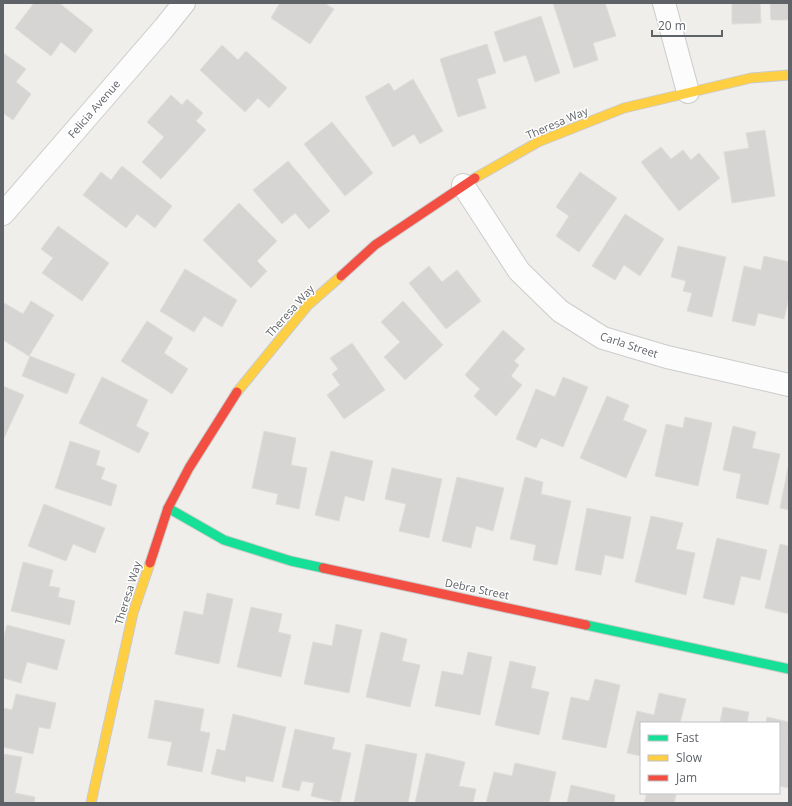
<svg xmlns="http://www.w3.org/2000/svg" width="792" height="806" font-family="'Open Sans',sans-serif">
<rect width="100%" height="100%" fill="#efeeea"/>
<!-- building -->
<g fill="#d6d5d3" stroke="#deddd9">
<path d="M34,3H59L93,30L75,53L61,42L51,56L15,28Z"/>
<path d="M280,3H324L334,9L310,44L271,18Z"/>
<path d="M553,3H605L616,36L593,43L598,60L574,68Z"/>
<path d="M732,3H760L761,23L732,24Z"/>
<path d="M770,3H789V20H771Z"/>
<path d="M541,16L560,73L535,82L526,55L504,62L494,32Z"/>
<path d="M487,44L496,73L477,79L486,108L458,117L440,59Z"/>
<path d="M222,45L238,60L246,51L287,88L269,108L258,98L245,112L200,70Z"/>
<path d="M3,53L26,69L16,82L31,94L13,120L3,113Z"/>
<path d="M413,79L443,131L420,144L414,134L393,147L365,97L389,83L394,91Z"/>
<path d="M171,95L182,105L187,99L203,113L196,121L206,130L161,179L142,162L164,137L147,122Z"/>
<path d="M332,122L373,173L345,196L304,144Z"/>
<path d="M765,130L775,196L732,203L724,152L749,148L746,133Z"/>
<path d="M661,147L671,159L683,150L691,160L699,153L720,178L679,211L641,162Z"/>
<path d="M288,161L330,211L309,229L295,213L282,224L253,190Z"/>
<path d="M122,166L172,206L155,228L137,214L126,228L83,195L101,172L111,180Z"/>
<path d="M580,172L617,198L579,252L556,236L569,216L556,207Z"/>
<path d="M239,203L277,241L257,261L267,271L251,288L203,240Z"/>
<path d="M625,214L664,239L640,276L624,265L615,280L592,266Z"/>
<path d="M58,226L109,263L82,301L42,273L53,258L41,249Z"/>
<path d="M678,246L726,257L712,317L687,311L692,293L683,291L686,281L671,277Z"/>
<path d="M764,256L789,262V297L784,319L758,313L755,326L732,321L744,266L761,270Z"/>
<path d="M429,266L442,282L457,270L481,301L446,329L409,283Z"/>
<path d="M185,269L237,300L222,327L204,316L194,332L160,311Z"/>
<path d="M31,301L54,315L29,356L3,340V305L4,303L23,314Z"/>
<path d="M403,301L443,345L405,380L384,357L400,342L381,322Z"/>
<path d="M147,321L173,338L164,353L188,369L172,394L121,361Z"/>
<path d="M503,330L525,349L514,361L519,365L511,376L522,385L496,416L474,396L480,389L465,375Z"/>
<path d="M352,343L385,390L344,419L327,395L340,385L332,374L338,369L330,358Z"/>
<path d="M30,356L75,374L67,394L22,376Z"/>
<path d="M102,377L148,400L136,426L149,433L139,453L79,423Z"/>
<path d="M563,377L588,387L563,447L541,438L536,448L516,439L536,389L555,397Z"/>
<path d="M3,386L24,395L3,440Z"/>
<path d="M607,396L629,405L623,420L647,430L626,478L580,458Z"/>
<path d="M685,417L712,423L698,486L655,476L666,424L683,428Z"/>
<path d="M733,426L756,432L752,448L780,454L768,505L736,498L741,474L723,470Z"/>
<path d="M264,431L296,438L291,465L307,468L299,509L276,504L278,494L252,488Z"/>
<path d="M70,441L100,451L96,465L105,468L101,479L117,485L111,506L55,488Z"/>
<path d="M331,451L373,461L364,501L345,496L339,521L315,515Z"/>
<path d="M789,463V510L780,508Z"/>
<path d="M392,468L442,479L429,538L399,531L406,504L385,499Z"/>
<path d="M457,477L504,488L493,531L476,526L471,548L442,541Z"/>
<path d="M525,477L543,482L541,494L571,501L557,565L533,560L536,545L510,539Z"/>
<path d="M44,504L105,528L95,553L73,544L66,561L28,546Z"/>
<path d="M587,508L631,517L623,559L605,555L601,575L575,570Z"/>
<path d="M651,516L683,523L676,549L695,553L686,595L635,582Z"/>
<path d="M717,538L767,550L760,580L741,576L734,605L703,598Z"/>
<path d="M780,544L789,546V614L765,608Z"/>
<path d="M23,562L53,570L49,586L60,588L58,597L75,601L70,625L11,611Z"/>
<path d="M207,593L233,599L219,664L175,654L184,611L203,615Z"/>
<path d="M251,607L282,614L278,632L291,635L281,677L237,667Z"/>
<path d="M336,624L362,630L349,693L304,684L313,642L332,646Z"/>
<path d="M7,625L65,640L57,670L27,662L21,683L3,678V640Z"/>
<path d="M381,632L407,639L402,661L420,665L410,707L366,697Z"/>
<path d="M468,652L492,657L480,715L435,706L442,671L463,675Z"/>
<path d="M510,661L536,667L531,688L549,692L539,735L495,725Z"/>
<path d="M595,679L620,685L606,748L562,739L571,697L589,701Z"/>
<path d="M659,693L686,699L680,723H641V756L627,753L637,711L654,715Z"/>
<path d="M16,694L56,703L50,729L39,727L33,754L3,747V708L12,710Z"/>
<path d="M155,700L204,709L200,731L210,733L202,772L167,765L172,742L148,738Z"/>
<path d="M723,707L749,712L747,723H720Z"/>
<path d="M233,714L286,727L273,782L246,776L245,782L211,774L217,749L225,751Z"/>
<path d="M767,717L789,722L788,743L789,744V788L779,786V723H766Z"/>
<path d="M295,729L335,738L332,749L351,753L340,803L311,796L314,783L302,781L299,791L282,787Z"/>
<path d="M366,744L417,754L408,803H354Z"/>
<path d="M426,753L465,762L459,786L476,789L473,803H415Z"/>
<path d="M3,754L22,757L15,793L35,797L34,803H3Z"/>
<path d="M515,763L556,772L549,803H486L494,772L512,776Z"/>
<path d="M571,785L615,795L614,803H567Z"/>
<path d="M647,793H667L676,795L674,803H644Z"/>
</g>
<g fill="none" stroke-linecap="round" stroke-linejoin="round">
<!-- street casing -->
<g stroke="#cbcccc" stroke-width="24">
<g id="street">
<path d="M664,3L688,92"/>
<path d="M463,185L519,271L560,311L603,338L667,357L789,385"/>
<path d="M3,214L164,28L184,3"/>
</g>
</g>
<!-- fast casing -->
<g stroke="#cacacb" stroke-width="11">
<g id="fast">
<path d="M168,508L224,540L291,561L323,568"/>
<path d="M586,625L789,669"/>
</g>
</g>
<!-- slow casing -->
<g stroke="#cacacb" stroke-width="11">
<g id="slow">
<path d="M475,178L538,142L624,108L751,78L789,75"/>
<path d="M237,392L308,305L341,276"/>
<path d="M91,803L133,613L150,563"/>
</g>
</g>
<!-- jam casing -->
<g stroke="#cacacb" stroke-width="11">
<g id="jam">
<path d="M341,276L375,245L475,178"/>
<path d="M150,563L168,508L189,468L237,392"/>
<path d="M323,568L586,625"/>
</g>
</g>
<!-- street -->
<use href="#street" stroke="#fdfcfc" stroke-width="22"/>
<!-- fast -->
<use href="#fast" stroke="#16e098" stroke-width="9"/>
<!-- slow -->
<use href="#slow" stroke="#ffcf43" stroke-width="9"/>
<!-- jam -->
<use href="#jam" stroke="#f24e42" stroke-width="9"/>
</g>
<g text-anchor="middle" stroke-width="3" stroke-linejoin="round" paint-order="stroke">
<!-- street labels -->
<g font-size="11" fill="#5f6368" stroke="#fff">
<text transform="translate(94 109) rotate(-49)" y="4">Felicia Avenue</text>
<text transform="translate(557 123) rotate(-23)" y="4">Theresa Way</text>
<text transform="translate(290 311) rotate(-48)" y="4">Theresa Way</text>
<text transform="translate(629 345) rotate(18)" y="4">Carla Street</text>
<text transform="translate(477 589) rotate(12)" y="4">Debra Street</text>
<text transform="translate(128 593) rotate(-73)" y="4">Theresa Way</text>
</g>
</g>
<!-- border -->
<rect width="792" height="806" fill="none" stroke="#5f6368" stroke-width="8"/>
<!-- legend -->
<rect x="640" y="722" width="140" height="72" fill="#ffffff" stroke="#bfc1c3"/>
<rect x="648" y="735" width="20" height="6" fill="#16e098" stroke="#bfc1c3"/>
<text x="676" y="742" font-size="12" fill="#5f6368">Fast</text>
<rect x="648" y="755" width="20" height="6" fill="#ffcf43" stroke="#bfc1c3"/>
<text x="676" y="762" font-size="12" fill="#5f6368">Slow</text>
<rect x="648" y="775" width="20" height="6" fill="#f24e42" stroke="#bfc1c3"/>
<text x="676" y="782" font-size="12" fill="#5f6368">Jam</text>
<!-- scale -->
<path d="M652 30v6h70v-6" fill="none" stroke="#5f6368" stroke-width="2"/>
<text x="658" y="30" font-size="12" fill="#5f6368" stroke="#ffffff" stroke-width="3" paint-order="stroke">20 m</text>
</svg>
